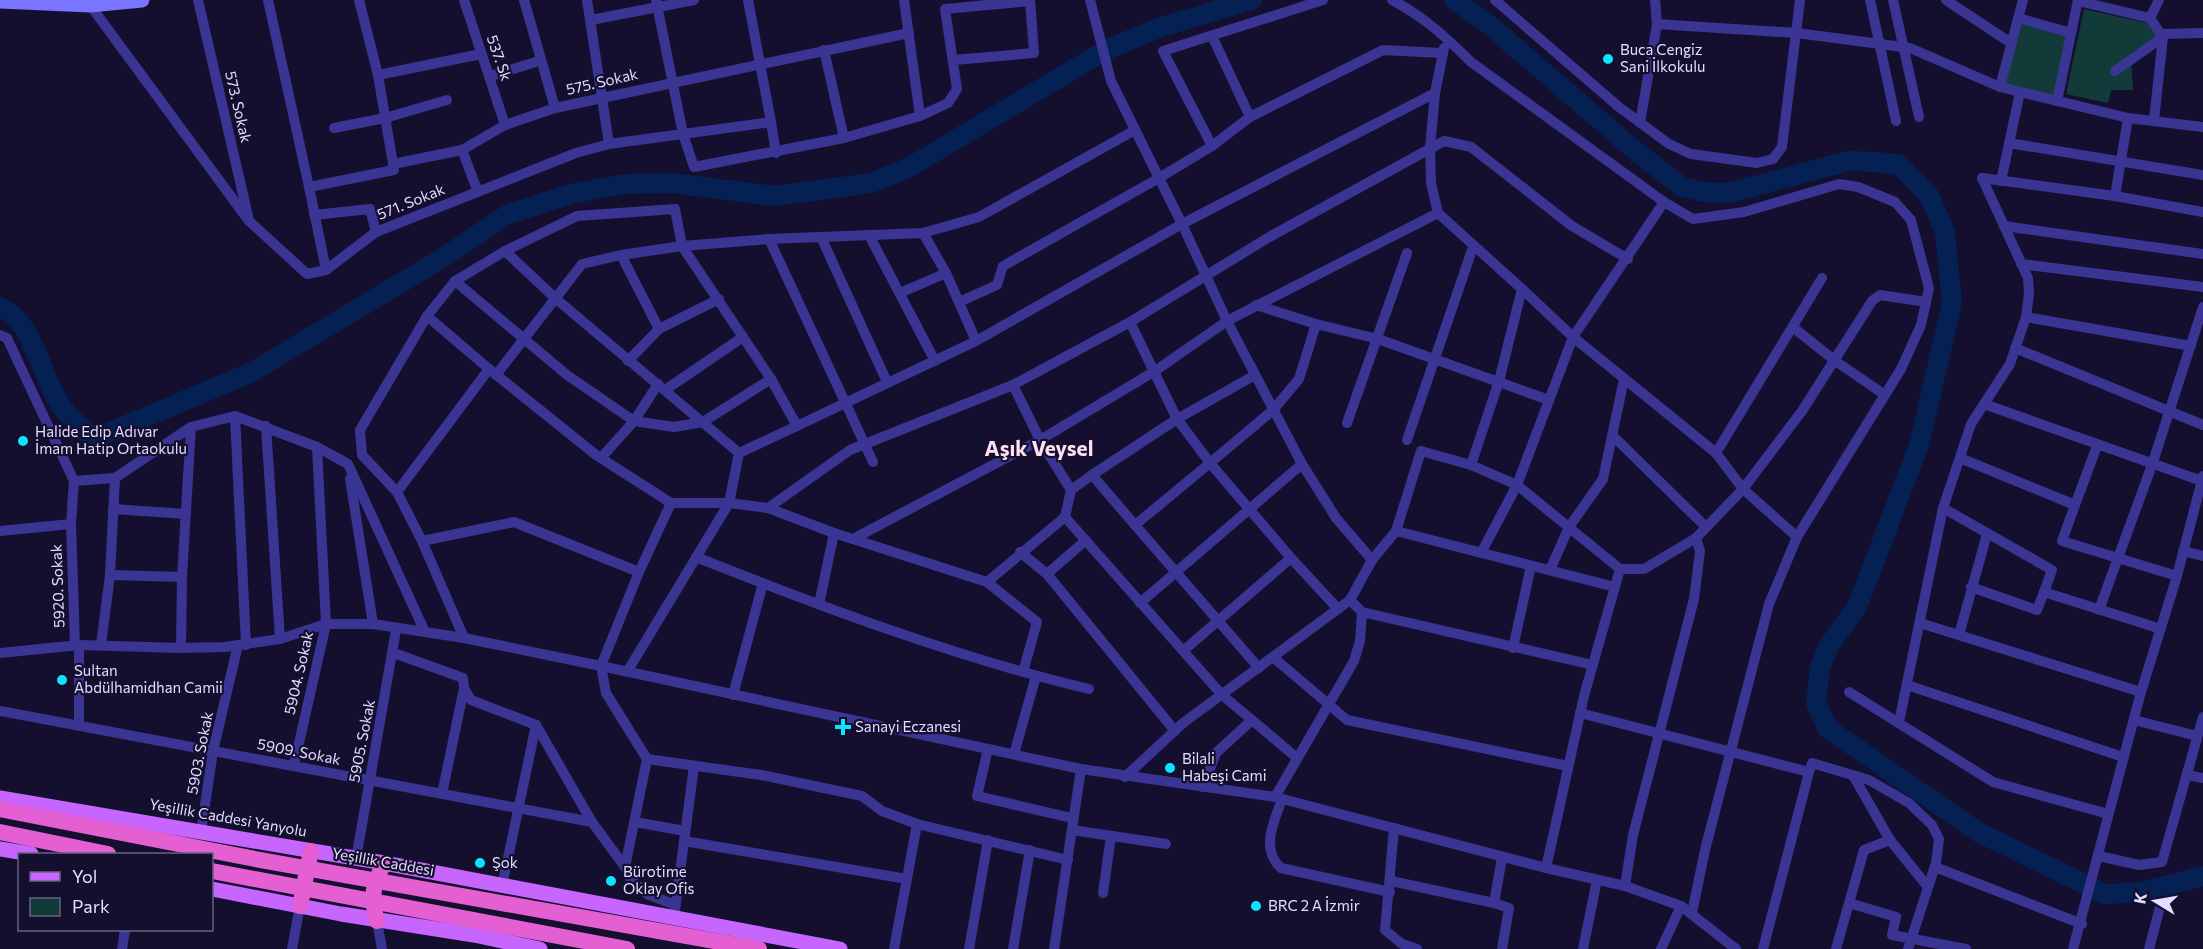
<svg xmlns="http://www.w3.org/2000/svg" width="2203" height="949" font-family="Commissioner,sans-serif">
<rect width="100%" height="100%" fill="#150f2f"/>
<!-- green -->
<g fill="#113a39">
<path d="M2084,9L2151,24L2163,37L2131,60L2133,90H2111L2108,103L2066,94Z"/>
<path d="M2018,18L2071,33L2057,101L2000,87Z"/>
</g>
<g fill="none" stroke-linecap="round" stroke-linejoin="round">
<!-- river -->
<g stroke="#052052" stroke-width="20">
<path d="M1454,0L1487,23L1637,152L1682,187L1705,192L1729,193L1848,161L1878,162L1900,165L1930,197L1945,232L1952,303L1919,445L1857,607L1829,645L1820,668L1816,703L1827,728L1980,833L2105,894L2143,892L2203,876"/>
<path d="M0,307C37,324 40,380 64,410C72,420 84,430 94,439L252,372L441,259L508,214L575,193L625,184L672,183L775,196L871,183L908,168L1106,50L1158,28L1252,0"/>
</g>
<!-- minor -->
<g stroke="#3a3593" stroke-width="10">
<path d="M198,0L248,216"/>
<path d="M268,0L309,187L394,170L378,75L359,0"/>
<path d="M464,0L505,125"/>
<path d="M524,0L555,108"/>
<path d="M587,0L609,144"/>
<path d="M656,0L683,134L694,167L844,138L920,116L948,103L957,89L945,9L1030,1"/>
<path d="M748,0L771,122"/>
<path d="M904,0L920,116"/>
<path d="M1090,0L1111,81L1159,178L1212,146L1250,117L1383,50L1442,53"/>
<path d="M1392,0C1423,16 1447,38 1471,62L1664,202L1573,337L1522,289"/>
<path d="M1495,0L1619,107L1669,144L1691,154L1757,163L1773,159L1782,147L1800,0"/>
<path d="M1870,0L1896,121"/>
<path d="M1893,0L1919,117"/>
<path d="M1946,0L2011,43"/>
<path d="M2078,1L2150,18"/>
<path d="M90,5L249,221L307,274L326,270L376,232L576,153L609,144L771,122L776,153"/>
<path d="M2018,18L2071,33"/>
<path d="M591,20L694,0"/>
<path d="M1657,24L1797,33L1910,48L2000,87L2128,118L2203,127"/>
<path d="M2160,34L2203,33"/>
<path d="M1212,36L1250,117"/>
<path d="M824,50L844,138"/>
<path d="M954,60L1034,53L1030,0"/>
<path d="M2115,71L2163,37"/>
<path d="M378,75L481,54"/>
<path d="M490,76L539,61"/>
<path d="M2000,87L2023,0"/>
<path d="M2057,101L2078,0"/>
<path d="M2154,120L2163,37L2150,18L2159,0"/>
<path d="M1640,123L1657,24L1655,0"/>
<path d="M334,128L385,118L447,100"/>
<path d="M2009,143L2203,175"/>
<path d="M1212,146L1163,51L1323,0"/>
<path d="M462,150L478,192"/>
<path d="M393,164L462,150L505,125L555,108L909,33"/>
<path d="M1982,178L2115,196L2203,212"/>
<path d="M2001,181L2020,92"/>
<path d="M309,187L326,270"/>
<path d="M2115,196L2128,118"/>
<path d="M1664,202L1693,219L1744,212L1839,184L1858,187L1895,202L1911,220L1929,288L1921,325L1901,369L1797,537L1769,604L1705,850L1692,913"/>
<path d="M1438,213L1431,183L1430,148L1435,93L1444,48"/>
<path d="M314,215L370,209L376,232"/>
<path d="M2004,226L2203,254"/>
<path d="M923,233L946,273L976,341"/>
<path d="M821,237L887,382"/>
<path d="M870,237L935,361"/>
<path d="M769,239L923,233L979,217L1135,130"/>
<path d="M505,251L555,298L739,453"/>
<path d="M621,255L659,329L628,361"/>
<path d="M2021,264L2203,287"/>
<path d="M455,281L567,375L634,421L674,427L703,422L771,379"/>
<path d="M900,293L946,273"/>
<path d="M959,302L997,285L1003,266L1159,178L1182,224L1435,93"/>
<path d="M1256,305L1316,324"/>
<path d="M427,316L489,369"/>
<path d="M2026,317L2191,346"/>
<path d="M1130,322L1177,419L1210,463L1273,410L1299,379L1316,324L1378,339L1549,400"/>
<path d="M1794,328L1834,360L1885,395"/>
<path d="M659,329L719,299"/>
<path d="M0,335L7,338L74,481L71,524L75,646"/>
<path d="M2015,348L2203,425"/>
<path d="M496,375L582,264L621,255L682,246L769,239L873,462"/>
<path d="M1013,385L1130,322L1271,236L1444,141L1471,147L1572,226L1628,259"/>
<path d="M665,390L743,337"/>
<path d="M1984,404L2202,481"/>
<path d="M235,416L246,645"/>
<path d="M1347,423L1407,253"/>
<path d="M266,426L280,639"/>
<path d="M1612,435L1706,527"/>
<path d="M1407,440L1473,247"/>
<path d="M1716,453L1822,278"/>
<path d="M601,458L634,421L658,384"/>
<path d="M1960,458L2075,505L2062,541L2177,576"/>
<path d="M350,479L373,624"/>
<path d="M74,481L115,478L191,427L235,416L317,447L348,464L425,632"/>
<path d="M397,492L422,541L464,638"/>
<path d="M671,503H729L768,508L834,533L987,582L1037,622L1023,672"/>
<path d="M2075,505L2097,446"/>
<path d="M768,508L850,450L1013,385L1040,440L1071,490L1092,475"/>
<path d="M1943,508L2052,570L2044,592L2161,629"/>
<path d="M113,509L186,514"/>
<path d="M1065,517L1222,695L1252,720L1216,753L1203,787"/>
<path d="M1135,525L1092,475L1177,419L1255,375"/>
<path d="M0,531L71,524"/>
<path d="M1396,531L1421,451L1471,465L1517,485L1620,569H1644L1696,538L1743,489L1802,411L1872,301L1880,295L1926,302"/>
<path d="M853,539L1040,440L1155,371L1227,321L1438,213L1522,289L1499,381L1471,465"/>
<path d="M422,541L514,522L639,572"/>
<path d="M2183,551L2203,556"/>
<path d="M1020,552L1047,574L1175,731"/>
<path d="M1481,553L1517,485L1573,337L1716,453L1743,489L1797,537"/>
<path d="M696,557C822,607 958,658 1089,689"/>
<path d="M1372,560L1396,531L1615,587"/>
<path d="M1550,570L1569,527L1603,479L1624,379"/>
<path d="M1047,574L1086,540"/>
<path d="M110,575L182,577"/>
<path d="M987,582L1065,517L1071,490"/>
<path d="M1971,587L2037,610L2044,592"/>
<path d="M1140,603L1302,464"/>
<path d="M819,604L834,533"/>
<path d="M2099,610L2152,465L2203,307"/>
<path d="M1362,612L1593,665"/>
<path d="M1920,623L2141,692"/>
<path d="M1959,635L1987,534"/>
<path d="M101,645L110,575L115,478"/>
<path d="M181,648L182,577L191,427"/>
<path d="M1513,648L1531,566"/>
<path d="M1183,651L1291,558L1338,609"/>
<path d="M0,653L79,645L181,648L225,647L280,639L326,624H373L464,638L601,666L1081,769L1275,797L1354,661L1360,641L1362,612L1350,600L1372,560L1336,518L1302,464L1227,321L1182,224L976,341L797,426L771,379L682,246L675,209L577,216L505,251L455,281L427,316L360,430L362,455L397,492L489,369L596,455L671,503L639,572L601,666L606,693L647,759L625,867"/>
<path d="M394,653L463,678L464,688L471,700L536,725L592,822L625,867L631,880L647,894L675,905"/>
<path d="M1274,658L1347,720L1568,766"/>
<path d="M1259,668L1135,525L1210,463L1291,558"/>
<path d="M627,672L729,503L739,453L797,426"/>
<path d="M1907,685L2123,757"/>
<path d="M1849,692L1993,782L2108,814"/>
<path d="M733,695L763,583"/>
<path d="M0,711L592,822"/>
<path d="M1580,713L1809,772L1812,763L1869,780L1909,803L1932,825L1939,839L1936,863L1908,949"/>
<path d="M1252,720L1297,758"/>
<path d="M2134,720L2197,736"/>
<path d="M1899,722L1943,508L1971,424L2010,364L2026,317L2029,294L2028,278L1982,178"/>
<path d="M79,726V645"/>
<path d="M988,749L977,796L1072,818"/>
<path d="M1014,754L1036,676"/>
<path d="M647,759L761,775L862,796L882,811L917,824L1068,860"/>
<path d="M294,765L326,624L317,447"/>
<path d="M2187,775L2203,778"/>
<path d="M1125,777L1183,723L1350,600"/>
<path d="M1854,777L1890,840L1928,887"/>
<path d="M442,794L464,688"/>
<path d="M1275,797L1546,868L1584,696L1620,569"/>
<path d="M1282,799C1274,822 1260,849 1281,868L1390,892"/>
<path d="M635,822L685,831"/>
<path d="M1394,828L1385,930L1402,944L1417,949"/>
<path d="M1072,830L1166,844"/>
<path d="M201,832L213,751L238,645"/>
<path d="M684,841L907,879"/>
<path d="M2099,856L2139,865L2162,862L2203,717"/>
<path d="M356,859L396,630"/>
<path d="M1935,867L2082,924"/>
<path d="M1546,868L1625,886L1681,906L1736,949"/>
<path d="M1391,881L1494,903L1509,908L1502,949"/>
<path d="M502,886L536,725"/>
<path d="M1625,886L1633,835L1694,599L1700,551L1696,538"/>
<path d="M1103,893L1111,836"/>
<path d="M1494,903L1502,858"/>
<path d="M1849,903L1896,917L1892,935L1966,949"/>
<path d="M675,910L694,766"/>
<path d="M377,921L382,949"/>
<path d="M122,949L125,930"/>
<path d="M292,949L300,906"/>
<path d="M894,949L917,824"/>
<path d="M969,949L988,840"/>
<path d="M1013,949L1030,850"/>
<path d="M1054,949L1081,769"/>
<path d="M1583,949L1597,880"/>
<path d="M1661,949L1681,906"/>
<path d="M1763,949L1809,772"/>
<path d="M1836,949L1864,850L1890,840"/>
<path d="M2073,949L2141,692L2177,576L2203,476"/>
<path d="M2149,949L2161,903"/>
</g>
<!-- secondary -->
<path stroke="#7a75ff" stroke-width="15" d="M0,1L90,5L142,0"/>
<!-- primary -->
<g stroke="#c765ff" stroke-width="15">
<path d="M0,798L384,863L840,949"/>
<path d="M0,849L31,854"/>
<path d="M212,889L341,914L474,935L540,949"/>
</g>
<!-- trunk -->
<g stroke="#e35fd2" stroke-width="16">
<path d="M0,809L255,859L759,949"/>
<path d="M0,832L108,854"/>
<path d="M212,871L627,949"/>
<path d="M300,906L311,851"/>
<path d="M377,921C370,897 373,885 384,863"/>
</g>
</g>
<!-- markers -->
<g fill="#0ae4ff" stroke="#150f2f" stroke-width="2">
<circle cx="1608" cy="59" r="6"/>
<circle cx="23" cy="441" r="6"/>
<circle cx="62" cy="680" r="6"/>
<path d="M840 718h6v6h6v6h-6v6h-6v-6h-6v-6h6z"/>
<circle cx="1170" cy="768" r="6"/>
<circle cx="480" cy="863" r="6"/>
<circle cx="611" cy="881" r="6"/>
<circle cx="1256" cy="906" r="6"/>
</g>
<g text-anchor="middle" stroke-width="4.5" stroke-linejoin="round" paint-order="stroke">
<!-- poi labels -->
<g font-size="15" fill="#e2deff" stroke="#150f2f" text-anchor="start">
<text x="1620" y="55">Buca Cengiz<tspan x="1620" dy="17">Sani İlkokulu</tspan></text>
<text x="35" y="437">Halide Edip Adıvar<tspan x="35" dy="17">İmam Hatip Ortaokulu</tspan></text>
<text x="74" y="676">Sultan<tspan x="74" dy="17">Abdülhamidhan Camii</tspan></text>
<text x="855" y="732">Sanayi Eczanesi</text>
<text x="1182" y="764">Bilali<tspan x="1182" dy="17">Habeşi Cami</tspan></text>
<text x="492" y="868">Şok</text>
<text x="623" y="877">Bürotime<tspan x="623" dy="17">Oklay Ofis</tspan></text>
<text x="1268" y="911">BRC 2 A İzmir</text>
</g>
<!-- street labels -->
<g font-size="15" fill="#e2deff" stroke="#150f2f">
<text transform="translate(499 58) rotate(71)" y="5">537. Sk</text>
<text transform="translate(602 82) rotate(-13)" y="5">575. Sokak</text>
<text transform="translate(238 107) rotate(77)" y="5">573. Sokak</text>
<text transform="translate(411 202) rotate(-22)" y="5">571. Sokak</text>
<text transform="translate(58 586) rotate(-92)" y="5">5920. Sokak</text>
<text transform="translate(299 673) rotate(-77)" y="5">5904. Sokak</text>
<text transform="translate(362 741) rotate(-79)" y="5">5905. Sokak</text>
<text transform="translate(299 752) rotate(11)" y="5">5909. Sokak</text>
<text transform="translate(200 753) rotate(-79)" y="5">5903. Sokak</text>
<text transform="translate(228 818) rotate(10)" y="5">Yeşillik Caddesi Yanyolu</text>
<text transform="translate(383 862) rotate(10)" y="5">Yeşillik Caddesi</text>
</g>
<!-- district labels -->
<g font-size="21" font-weight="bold" fill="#ffe0f3" stroke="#150f2f">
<text x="1039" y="456">Aşık Veysel</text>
</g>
</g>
<!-- legend -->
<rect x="18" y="853" width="195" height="78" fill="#150f2f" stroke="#676282" stroke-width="1.5"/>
<rect x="30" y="872" width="30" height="9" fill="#c765ff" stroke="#676282" stroke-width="1.5"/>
<text x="72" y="883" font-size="18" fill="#e2deff">Yol</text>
<rect x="30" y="898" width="30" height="18" fill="#113a39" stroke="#676282" stroke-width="1.5"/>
<text x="72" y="913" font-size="18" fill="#e2deff">Park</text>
<!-- north arrow -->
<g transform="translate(2155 901) rotate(281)" stroke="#150f2f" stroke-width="4.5" paint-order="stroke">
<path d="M0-4.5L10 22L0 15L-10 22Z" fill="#e2deff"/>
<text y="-9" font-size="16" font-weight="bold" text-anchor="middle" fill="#e2deff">K</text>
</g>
</svg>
